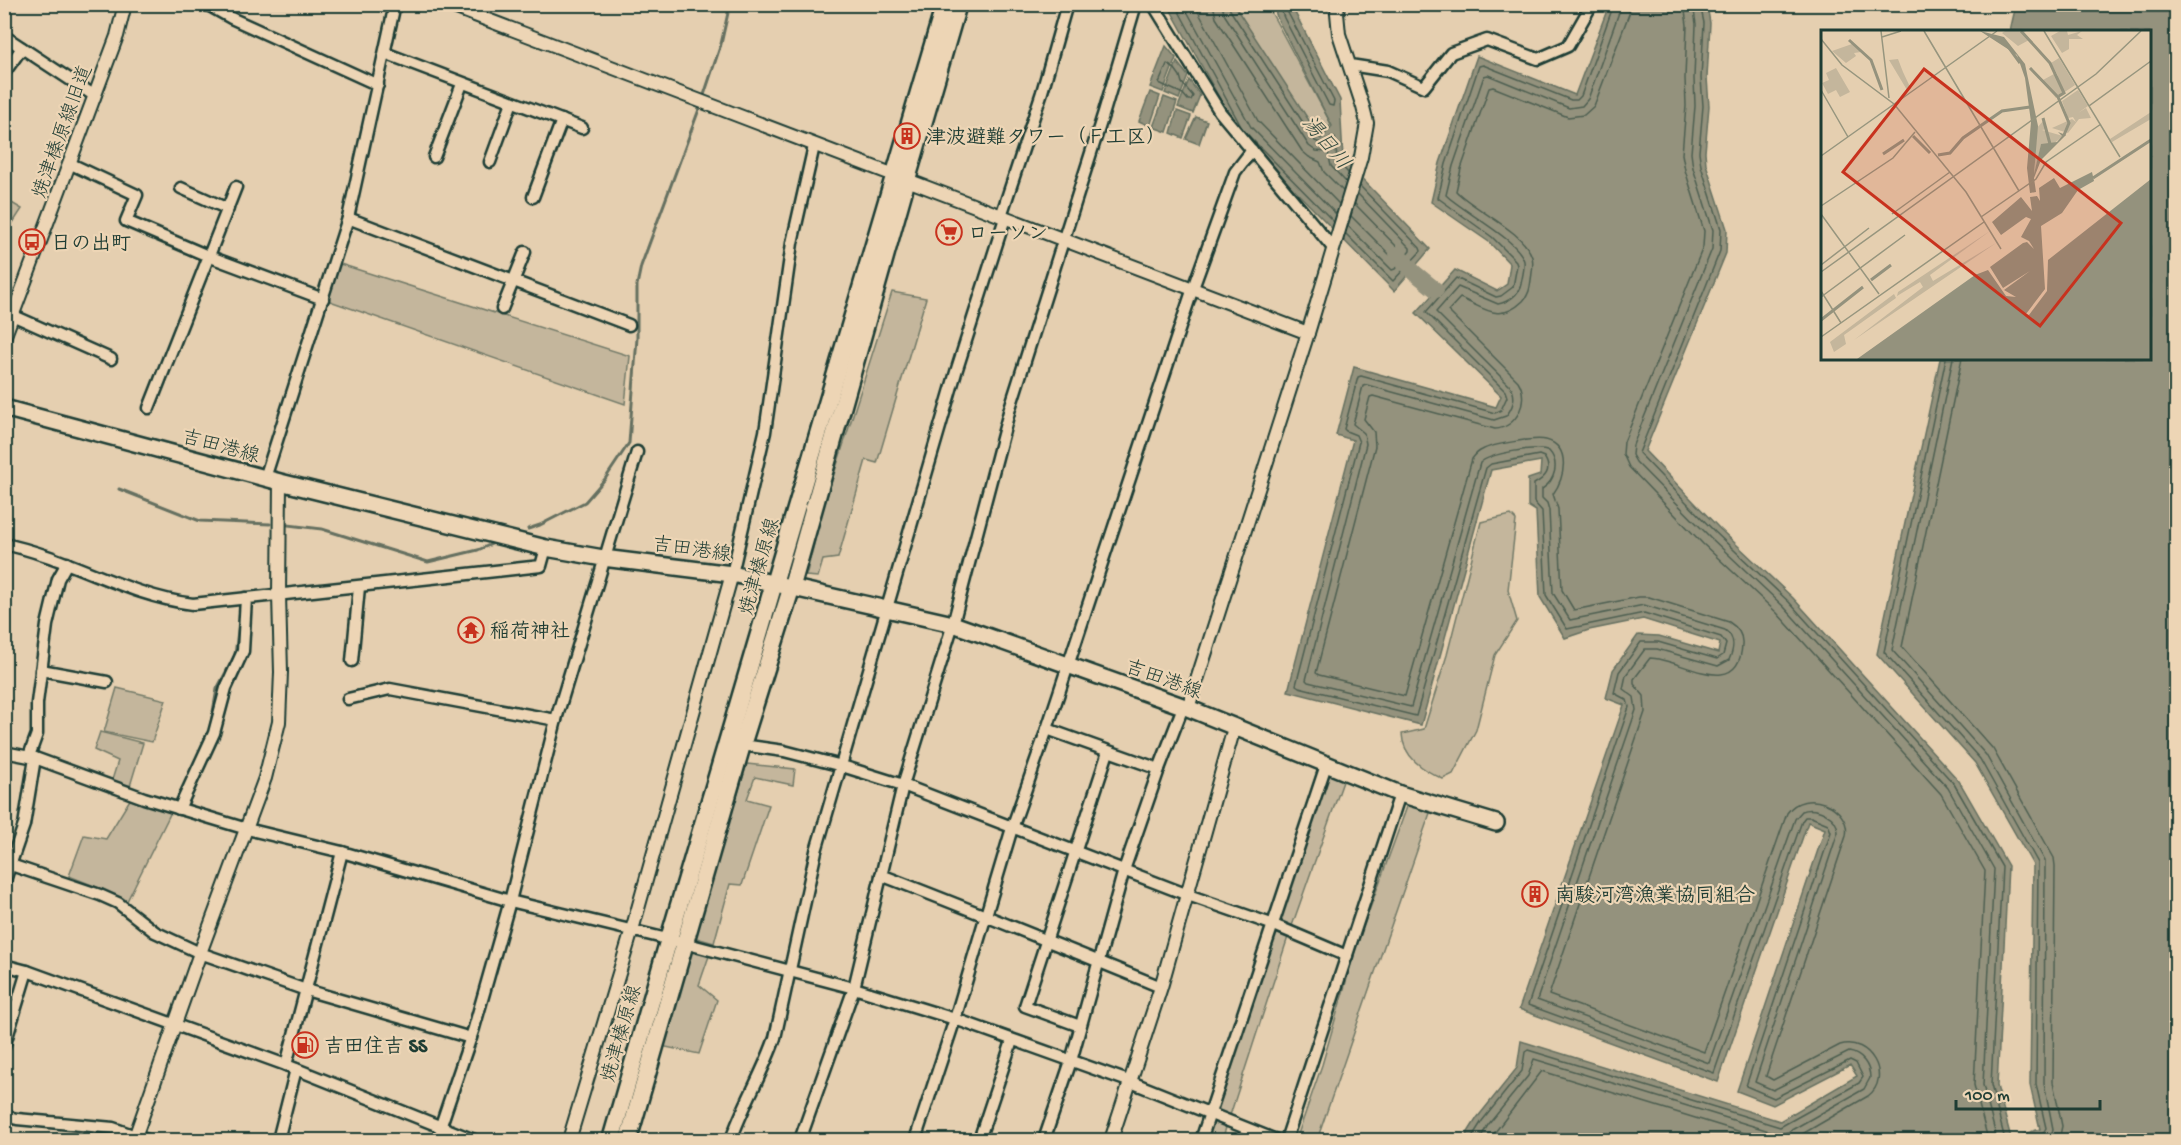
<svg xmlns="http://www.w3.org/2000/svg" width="2181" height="1145" font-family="'Gochi Hand','Klee One',sans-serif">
<rect width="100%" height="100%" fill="#e5cfb0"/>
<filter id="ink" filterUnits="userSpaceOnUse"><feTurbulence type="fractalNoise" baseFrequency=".0167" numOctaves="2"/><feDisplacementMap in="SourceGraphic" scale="12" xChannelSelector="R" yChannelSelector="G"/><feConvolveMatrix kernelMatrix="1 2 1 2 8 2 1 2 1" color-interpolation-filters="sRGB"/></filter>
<g filter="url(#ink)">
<!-- green -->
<g fill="#c4b69c" stroke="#727a68" stroke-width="1.5">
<path d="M1232,5H1269L1271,12L1331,124L1321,140Z"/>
<path d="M5,199L22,209L5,235Z"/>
<path d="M337,263L630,356L625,404L327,300Z"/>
<path d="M892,292L926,298L877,463L866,460L838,558L823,560L818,577L806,576L822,512Z"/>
<path d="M1511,515L1516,520L1508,590L1517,621L1495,655L1476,730L1453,774L1443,779C1423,770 1403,757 1402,734L1424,729L1447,655L1481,522Z"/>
<path d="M117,688L166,700L152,742L104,732Z"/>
<path d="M100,732L143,743L130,786L112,780L118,761L94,750Z"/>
<path d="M747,764L795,769L793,785L755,777L747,799L769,805L742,885L730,884L714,943L693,937Z"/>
<path d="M1326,765L1346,773L1287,940L1222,1140H1202Z"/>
<path d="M131,798L172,810L126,903L97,887L69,876L84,835L106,839Z"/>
<path d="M1408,804L1430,813L1317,1140H1296L1322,1065L1357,944Z"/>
<path d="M690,950L709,956L699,985L717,1000L699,1054L661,1046Z"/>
</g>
<!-- water -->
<g fill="#94927d" stroke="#657060" stroke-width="1.5">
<path d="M1168,5H1234L1321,139L1332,126L1278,20L1273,5H1291L1340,100L1343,159L1430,249L1394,291L1240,135Z"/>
<path d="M1609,5H1707L1710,23L1707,78L1709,106L1705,152L1706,164L1727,229L1726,253L1645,451L1719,528L1793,598L1959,781L2008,866L1997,1086L2011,1138L2040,1129L2030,1085L2033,865L1975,763L1877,654L1940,359L2150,358V32L2010,31L2016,5H2176V1140H1463L1477,1118L1517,1068L1521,1041L1780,1121L1857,1076L1850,1065L1773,1105L1737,1091L1825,829L1808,822L1718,1082L1519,1009L1624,705L1606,698L1613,670L1638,635L1659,636L1718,653L1720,643L1643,619L1589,630L1565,638L1540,597L1536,511L1528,506V479L1540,475L1541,461L1491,470L1421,725L1288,691L1353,440L1336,435L1354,367L1496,407L1501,396L1416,313L1455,270L1497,291L1507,284L1510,264L1489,242L1431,202L1440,163L1477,56L1575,95Z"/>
<path d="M1166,46L1176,58L1163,92L1150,87Z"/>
<path d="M1177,62L1188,76L1179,99L1165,93Z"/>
<path d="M1189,80L1200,95L1193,113L1178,107Z"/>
<path d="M1150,92L1160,96L1150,126L1139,121Z"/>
<path d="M1164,97L1177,102L1167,132L1153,127Z"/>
<path d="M1177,111L1191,116L1183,138L1171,133Z"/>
<path d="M1196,117L1207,121L1199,144L1186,139Z"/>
</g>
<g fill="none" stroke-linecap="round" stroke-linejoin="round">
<!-- shore -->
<g stroke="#4e5f51" stroke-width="1.5">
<path d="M1175,4L1243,130"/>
<path d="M1183,4L1251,127L1336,214"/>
<path d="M1194,4L1258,121L1339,204"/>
<path d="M1213,4L1216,18L1302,151L1309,157L1320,162L1324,172L1343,191"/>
<path d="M1222,4L1224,14L1309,146L1316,151L1328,152L1331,166L1346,182"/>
<path d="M1229,4L1230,10L1315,141L1323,144L1331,137L1335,138L1337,160L1348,173"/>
<path d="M1279,4L1284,18L1329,105L1333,106L1334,101L1286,9V4"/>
<path d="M1631,4L1629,14L1594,106L1584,115L1568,117L1493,87L1489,88L1461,169L1456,191C1474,210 1524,231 1532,257C1534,264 1532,272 1531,280C1530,288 1529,295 1523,301C1499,324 1484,308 1460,298L1448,311L1518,381C1530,400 1517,428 1495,429L1373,396L1370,397L1364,419L1374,432L1375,446L1316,673L1319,675L1405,696L1472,459C1475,455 1477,452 1482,450C1492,444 1536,437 1546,440C1572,447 1564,479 1553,494L1558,509L1562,590L1574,610L1639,597H1649L1729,622C1737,627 1743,635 1742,645C1739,702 1679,658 1650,658L1634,679V684L1644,696L1645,712L1549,995L1704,1052L1787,813C1804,787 1852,806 1846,836L1766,1076L1773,1080L1840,1045C1869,1036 1893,1077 1868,1096L1792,1140"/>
<path d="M1684,4L1687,25L1685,78L1686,106L1682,154L1685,170L1704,231L1703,247L1624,442L1623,454L1629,467L1703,544L1777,613L1941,794L1985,871L1974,1085L1988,1140"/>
<path d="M1693,4L1696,24L1694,78L1695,106L1691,153L1693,168L1713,230L1712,249L1633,445L1632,455L1636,462L1710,537L1784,607L1948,788L1994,869L1983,1085L1997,1140"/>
<path d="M1700,4L1704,23L1701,78L1703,106L1699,152L1701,166L1721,229L1720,251L1639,453L1715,532L1789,602L1954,784L2002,867L1991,1085L2005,1140"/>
<path d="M1167,64L1175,69L1180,76L1182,83L1193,96L1191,100H1188L1183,94L1159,83Z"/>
<path d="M1248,135L1334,222"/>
<path d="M1351,216L1391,256H1394L1398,252V248L1355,204"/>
<path d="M1348,226L1392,270L1395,269L1410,251V248L1358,194"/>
<path d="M1346,234L1393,281L1421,251L1420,248L1360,186"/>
<path d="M1946,358L1884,652L1980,759L2038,863L2036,1084L2046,1128L2042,1135L2023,1140"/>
<path d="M1953,358L1892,650L1986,755L2045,861L2044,1083L2053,1129L2051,1136L2047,1140"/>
<path d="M1962,358L1902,647L1993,749L2054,858L2055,866L2053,1082L2062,1126L2059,1140"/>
<path d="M1470,1140L1482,1121L1522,1071L1525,1052L1528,1050L1780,1127L1859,1083L1863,1077L1856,1063L1850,1060L1774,1098L1746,1086L1831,832L1828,824L1811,817H1805L1802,821L1714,1073L1528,1005L1629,707L1627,700L1614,693L1619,672L1641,642H1658L1717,659L1723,655L1726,644L1721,637L1644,613L1567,629L1546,595L1542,511L1534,502V484C1545,478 1553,470 1544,457L1539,455L1491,464L1486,468L1416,716L1299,687L1296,685L1359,442L1356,435L1346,431L1344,429L1358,377L1361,376L1495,413L1501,410L1507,397L1505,391L1426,312L1456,278L1496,297L1501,296L1513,287L1517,265L1515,260L1492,237L1438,198L1446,164L1479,66L1483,65L1571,100H1577L1581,96L1614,4"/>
<path d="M1479,1140L1488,1125L1528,1076L1534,1059L1779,1134L1788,1132L1864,1089L1870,1078C1870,1066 1862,1054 1849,1052L1773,1090L1755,1082L1838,832C1838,816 1816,806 1802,811L1795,819L1709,1063L1537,1000L1636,710L1634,697L1623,689L1626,675L1645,649H1657L1718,666L1729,660C1734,649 1736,638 1725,630L1644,605L1570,620L1553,593L1549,510L1547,503L1542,498V489C1555,481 1560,463 1549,451C1537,445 1488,454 1480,463L1411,707L1308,682L1306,680L1366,444L1364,433L1353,424L1363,386L1367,385L1494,420L1506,416C1513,407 1517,396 1510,386L1436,312L1458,287L1498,304C1508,302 1519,295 1521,284C1522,278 1525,268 1524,261C1519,240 1462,211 1446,195L1453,166L1484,76L1488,75L1569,108L1582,106L1588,99L1622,4"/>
<path d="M1489,1140L1542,1071L1767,1140"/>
</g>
<!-- stream -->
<g stroke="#657060" stroke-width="3">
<path d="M703,98L721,44L730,4"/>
<path d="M1244,168L1253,161"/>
<path d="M119,489L200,521L270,524"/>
<path d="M288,525L322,529L428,562L478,550L494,543"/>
<path d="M528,529L540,525L585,502L605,479L629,443L637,338V285L641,266L701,104"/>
<path d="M210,729L217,689L235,655L240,615"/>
</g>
<!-- river -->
<path stroke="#94927d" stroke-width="16" d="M1397,254L1415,273L1436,290"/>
<!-- minor casing -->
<g stroke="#1f3d34" stroke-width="15">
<g id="minor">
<path d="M206,4L231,18L378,85"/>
<path d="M1153,4L1220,112L1333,248"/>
<path d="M4,36L95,96"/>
<path d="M385,53L582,128"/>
<path d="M1350,65L1388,71L1424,87L1451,53L1487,40L1538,59L1568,46L1592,4"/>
<path d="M4,73L22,48"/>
<path d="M434,157L462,84"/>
<path d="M490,162L512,102"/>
<path d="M71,164L137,195L126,221L208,256L323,299"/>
<path d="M181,188L228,209"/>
<path d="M533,197L562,120"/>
<path d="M1001,216L1042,92L1067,4"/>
<path d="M348,218L629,325"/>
<path d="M502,309L525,252"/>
<path d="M12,315L111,359"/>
<path d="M149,408L236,187"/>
<path d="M265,478L348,218L395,4"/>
<path d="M4,544C69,557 127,596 193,604L541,566L546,548"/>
<path d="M732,574L765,432L792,243L814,146"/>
<path d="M352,661L359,587"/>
<path d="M41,670L107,682"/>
<path d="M348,699L390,689L556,720"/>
<path d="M742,745L784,751L842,766L903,785L1188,895L1274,925L1347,956"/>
<path d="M4,752L35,758L144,798L247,829L342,852L510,901L684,943L854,988L955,1019L1131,1082L1276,1140"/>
<path d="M29,756L37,734V703L47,625L58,579L67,563"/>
<path d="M1159,769L1183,707"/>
<path d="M179,809L214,733L226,688L243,651L246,598"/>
<path d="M11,865L100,895L118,903L155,932L200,953L306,990L471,1038"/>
<path d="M881,875C975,911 1068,949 1161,987"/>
<path d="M4,883L24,825L35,758"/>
<path d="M4,965L27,971L286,1065L474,1140"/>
<path d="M1080,1026L1025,1006L1108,752"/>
<path d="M4,1047L27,971"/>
<path d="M286,1065L342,852"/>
<path d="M4,1116L17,1119L113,1128L147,1140"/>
<path d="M440,1128L474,1028L510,901L557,716L637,452"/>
<path d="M278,1140L296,1069"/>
<path d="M731,1140C743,1105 763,1073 775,1038L816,851L956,372L1005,218"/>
<path d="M800,1140L854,988L903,785L953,624L1010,408L1104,112L1136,4"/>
<path d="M915,1140L955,1019L1012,828L1047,729L1193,288L1235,172L1252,150"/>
<path d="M979,1140L1012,1041"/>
<path d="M1044,1140L1071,1061L1124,870L1159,769L1047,729"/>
<path d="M1201,1140L1326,765"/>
<path d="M1286,1140L1400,794"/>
</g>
</g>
<!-- tertiary casing -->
<g stroke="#1f3d34" stroke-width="16">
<g id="tertiary">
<path d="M446,4L1308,333"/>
<path d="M4,338L117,36L125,4"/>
<path d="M1188,708L1308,333L1361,157L1367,123L1363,107L1339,34L1337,13L1338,4"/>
<path d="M134,1140L200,953L265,778L279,722L281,672L279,595L280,482"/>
<path d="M569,1140L632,930L732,574"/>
<path d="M1111,1140L1161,987L1234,728"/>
</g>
</g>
<!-- secondary casing -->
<g stroke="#1f3d34" stroke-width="20">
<path id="secondary" d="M4,408L280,482L546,548L603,558L732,574L953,624L1188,708L1400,794L1496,823"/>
</g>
<!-- primary casing -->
<g stroke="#1f3d34" stroke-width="21">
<g id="primary">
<path d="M611,1140L669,939L945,4"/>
<path d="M628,1140L742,745L791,589L907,179L958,4"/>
</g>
</g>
<!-- minor -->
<use href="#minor" stroke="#edd5b5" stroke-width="10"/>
<!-- tertiary -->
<use href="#tertiary" stroke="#edd5b5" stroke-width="12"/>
<!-- secondary -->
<use href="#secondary" stroke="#edd5b5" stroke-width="15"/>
<!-- primary -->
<use href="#primary" stroke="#edd5b5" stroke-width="16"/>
</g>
</g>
<!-- icons -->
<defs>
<g id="building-ring" transform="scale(1.35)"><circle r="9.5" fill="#edd5b5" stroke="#c8321e" stroke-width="1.5"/><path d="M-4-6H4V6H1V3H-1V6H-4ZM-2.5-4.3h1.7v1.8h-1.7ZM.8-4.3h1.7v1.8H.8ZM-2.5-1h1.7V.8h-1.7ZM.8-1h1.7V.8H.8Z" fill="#c8321e"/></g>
<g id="supermarket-ring" transform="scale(1.35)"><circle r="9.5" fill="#edd5b5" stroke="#c8321e" stroke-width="1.5"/><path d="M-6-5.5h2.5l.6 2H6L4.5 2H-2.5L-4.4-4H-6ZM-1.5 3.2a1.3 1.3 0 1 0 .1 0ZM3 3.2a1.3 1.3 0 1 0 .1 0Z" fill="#c8321e"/></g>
<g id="bus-ring" transform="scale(1.35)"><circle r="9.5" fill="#edd5b5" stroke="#c8321e" stroke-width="1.5"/><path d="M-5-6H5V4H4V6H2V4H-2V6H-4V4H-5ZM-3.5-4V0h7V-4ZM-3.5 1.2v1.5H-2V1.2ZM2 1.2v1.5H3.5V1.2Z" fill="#c8321e"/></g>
<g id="temple-ring" transform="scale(1.35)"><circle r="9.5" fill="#edd5b5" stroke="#c8321e" stroke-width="1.5"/><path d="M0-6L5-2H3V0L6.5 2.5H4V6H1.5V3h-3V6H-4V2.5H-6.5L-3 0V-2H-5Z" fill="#c8321e"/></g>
<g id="fuel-ring" transform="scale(1.35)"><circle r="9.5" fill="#edd5b5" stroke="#c8321e" stroke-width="1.5"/><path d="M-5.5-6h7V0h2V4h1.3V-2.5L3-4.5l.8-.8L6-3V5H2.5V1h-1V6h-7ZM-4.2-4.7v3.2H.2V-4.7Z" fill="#c8321e"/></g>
</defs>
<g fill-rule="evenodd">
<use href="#building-ring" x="907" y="136"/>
<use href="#supermarket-ring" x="949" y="232"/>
<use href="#bus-ring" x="32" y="242"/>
<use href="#temple-ring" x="471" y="630"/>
<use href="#building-ring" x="1535" y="894"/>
<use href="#fuel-ring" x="305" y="1045"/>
</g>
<g text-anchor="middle" stroke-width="4.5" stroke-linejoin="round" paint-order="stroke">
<!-- street labels -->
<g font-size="20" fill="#1f3d34" stroke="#edd5b5">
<text transform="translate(61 131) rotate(-70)" y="7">焼津榛原線旧道</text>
<text transform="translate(221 445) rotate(15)" y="7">吉田港線</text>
<text transform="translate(692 548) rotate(8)" y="7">吉田港線</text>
<text transform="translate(758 566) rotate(-74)" y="7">焼津榛原線</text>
<text transform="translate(1164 678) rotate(20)" y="7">吉田港線</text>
<text transform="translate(620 1033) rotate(-74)" y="7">焼津榛原線</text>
</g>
<!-- poi labels -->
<g font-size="20" font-weight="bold" fill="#1f3d34" stroke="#edd5b5" text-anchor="start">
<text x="926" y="143">津波避難タワー（Ｆ工区）</text>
<text x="968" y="239">ローソン</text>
<text x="51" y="249">日の出町</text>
<text x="490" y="637">稲荷神社</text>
<text x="1555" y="901">南駿河湾漁業協同組合</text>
<text x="324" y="1052">吉田住吉 SS</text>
</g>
<!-- water labels -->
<g font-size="21" font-style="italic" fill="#314a3f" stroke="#edd5b5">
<text transform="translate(1327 142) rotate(50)" y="7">湯日川</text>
</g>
</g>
<!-- overview -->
<g transform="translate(1821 30)">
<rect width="330" height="330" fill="#e5cfb0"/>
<path d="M184,1H205L202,3L208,10L197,16L181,3ZM239,1H246L247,5L261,1L256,5L262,9H248V19L241,23L230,6ZM31,14L40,22L33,23L35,26L25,33L11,21ZM238,28L254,55L235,68L207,35L222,50L233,44L237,46L230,33ZM77,29L82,42L90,59L86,60L68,30ZM15,38L29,62L19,67L15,60L7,64L1,53L8,50L5,43ZM257,60L267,76L257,83L265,78L270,88L258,89L247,103L231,98L251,89L255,92L252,87L247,88L241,71ZM330,82V89L291,112L289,109ZM222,91L226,99L221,100L242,106L231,115H220L213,145L216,98ZM169,201L109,245L112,251L175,213L33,310L102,257L99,252L76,266L77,262ZM73,264L75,268L23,305L25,314L13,322L9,312Z" fill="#c4b69c"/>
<path d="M159,1L183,7L204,34L217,96L213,144L220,114L236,112L241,106L237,102L245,105L220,130L213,148L215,162L209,163L206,138L210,92L204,48L196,25ZM271,142L273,151L257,160L241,183L220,196L224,259L205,284L208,285L226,261L227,230L330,149V329H36L154,245L167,240L185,266L195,267L183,260L209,241L182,258L169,237L202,213L206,212L213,219L208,211L200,207L210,189L205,187L180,205L171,192L200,167L211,181L209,167L216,166L219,171L218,158L233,148L239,158Z" fill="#94927d"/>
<path fill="none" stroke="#94927d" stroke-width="3" d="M200,1L229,33L243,63L238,66M28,10L50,30L61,60M186,15L199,33M209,38L237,67L248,93L243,105M222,88L229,114M92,106L109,123M62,124L83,110M117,125L129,123L142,108L181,81L209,77M272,148L330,110M50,250L70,235M0,290L42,257"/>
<path fill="none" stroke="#96957e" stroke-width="1.5" d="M60,1L68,68M103,1L198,161M223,1L268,76M61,7L80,1M0,9L21,35L73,74L145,162L180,219M0,60L27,107M0,126L176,1M299,127L268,76L330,31M0,176L72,128L94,102M0,184L58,264M71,184L129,142M160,187L215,149L225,132L280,94M0,235L48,198M0,242L275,44L320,1M0,261L20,293M0,267L84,205M0,307L163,192"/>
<path fill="#c8321e" fill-opacity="0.15" stroke="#c8321e" stroke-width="3" d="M103,39L300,193L219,296L22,142Z"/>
<rect width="330" height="330" fill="none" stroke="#1f3d34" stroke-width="3"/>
</g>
<!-- margin -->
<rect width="2181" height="1145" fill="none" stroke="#edd5b5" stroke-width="24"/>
<rect x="12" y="12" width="2157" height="1121" fill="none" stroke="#1f3d34" stroke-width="2" filter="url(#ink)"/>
<!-- scale -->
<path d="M1956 1100v9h144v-9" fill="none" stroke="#1f3d34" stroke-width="3"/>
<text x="1965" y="1100" font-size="18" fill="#1f3d34" stroke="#edd5b5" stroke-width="4.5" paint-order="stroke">100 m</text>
</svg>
